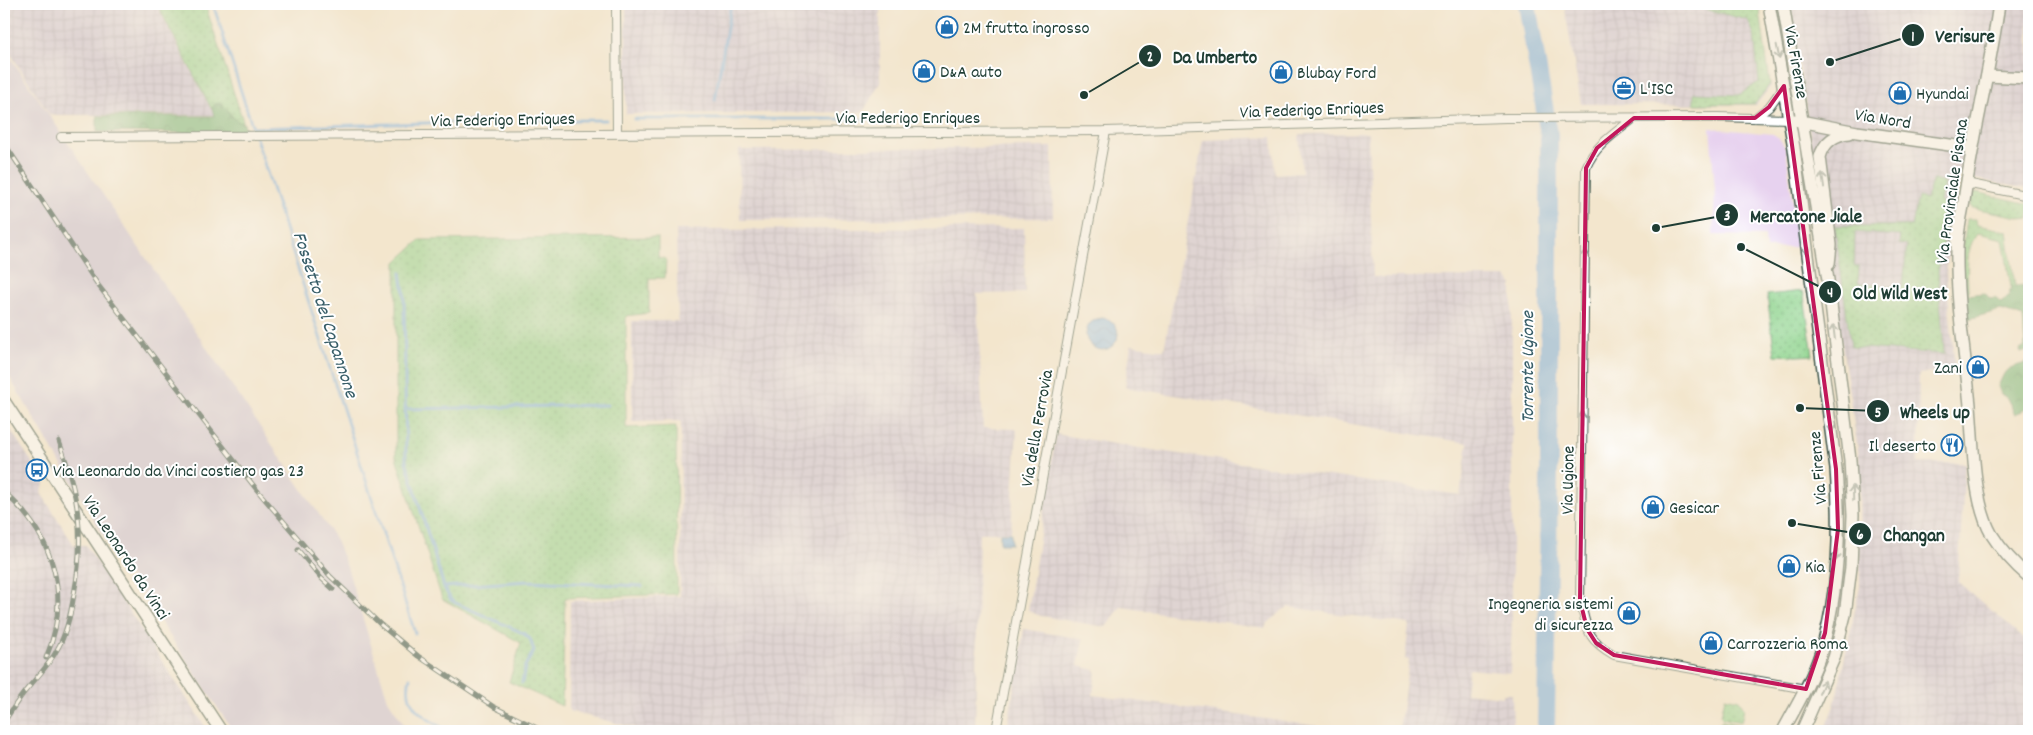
<svg xmlns="http://www.w3.org/2000/svg" width="2033" height="735" font-family="Dekko,sans-serif">
<defs>
<pattern id="industrial-grid" width="8" height="8" patternUnits="userSpaceOnUse" patternTransform="scale(1.25)"><rect width="8" height="8" fill="#c8bfd8"/><path d="M0 4h8M4 0v8" fill="none" stroke="#a29cb0"/></pattern>
<pattern id="grass-dots" width="8" height="8" patternUnits="userSpaceOnUse" patternTransform="scale(1.25)"><rect width="8" height="8" fill="#8ed38c"/><path d="M2 2h.1M6 6h.1" fill="none" stroke="#73ac73" stroke-width="1.8" stroke-linecap="round"/></pattern>
<pattern id="forest-crowns" width="20" height="18" patternUnits="userSpaceOnUse" patternTransform="scale(1.25)"><rect width="20" height="18" fill="#72b578"/><path d="M2 6a3 3 0 1 1 6 0M12 15a3 3 0 1 1 6 0" fill="none" stroke="#5d9463"/></pattern>
<pattern id="water-waves" width="16" height="10" patternUnits="userSpaceOnUse" patternTransform="scale(1.25)"><rect width="16" height="10" fill="#71abe1"/><path d="M0 5q4-4 8 0t8 0" fill="none" stroke="#5c8cb7"/></pattern>
</defs>
<rect width="100%" height="100%" fill="#fff"/>
<filter id="ink" filterUnits="userSpaceOnUse"><feTurbulence type="fractalNoise" baseFrequency=".02" numOctaves="2"/><feDisplacementMap in="SourceGraphic" scale="10" xChannelSelector="R" yChannelSelector="G"/><feConvolveMatrix kernelMatrix="1 2 1 2 8 2 1 2 1" color-interpolation-filters="sRGB"/></filter>
<filter id="wash" filterUnits="userSpaceOnUse"><feTurbulence type="fractalNoise" baseFrequency=".0096" numOctaves="4" result="noise"/><feDisplacementMap in="SourceGraphic" scale="20" xChannelSelector="R" yChannelSelector="G"/><feGaussianBlur stdDeviation="1.12" result="paint"/><feColorMatrix in="noise" values="0 0 0 0 0 0 0 0 0 0 0 0 0 0 0 0 0 1.4 0 .05"/><feComposite in="paint" operator="in"/></filter>
<g filter="url(#wash)">
<rect width="100%" height="100%" fill="#f3e6cd"/>
<!-- built -->
<g fill="#e7d2ef">
<path d="M1714,4H1753L1714,9Z"/>
<path d="M1710,128L1773,134L1779,138L1786,149L1798,247L1766,248L1765,236L1713,235L1715,190Z"/>
</g>
<!-- industrial -->
<g fill="url(#industrial-grid)">
<path d="M4,4H156L214,115H50L4,44Z"/>
<path d="M626,4H880V83L863,112L626,114Z"/>
<path d="M1564,4H1714V9L1759,4L1771,86L1756,105L1581,104Z"/>
<path d="M1790,4H2029V189L1959,176L1946,273L1955,369L1919,374L1918,463H1965L1958,582L2029,643V731H1824L1835,703L1860,586L1859,457Z"/>
<path d="M1368,133L1373,277H1506L1512,284V622L1510,673L1469,669L1466,693L1503,697V694H1512L1513,731H1399L1409,660L1405,659L1409,624L1289,607L1281,611L1267,624L1265,628L1121,607L1106,627L1041,616L1028,611L1056,434L1139,448L1460,495L1468,443L1125,387L1131,345L1164,350L1203,140L1272,137L1275,174L1302,172L1299,134Z"/>
<path d="M1052,147L1053,218L740,220L739,150Z"/>
<path d="M1024,228L1025,293L977,294L983,428L1017,429L1011,532L979,533L975,731H647L569,711L570,601L680,596L681,421L632,422V321H678L676,230Z"/>
<path d="M4,420L45,482L41,493L74,545H86L208,731H4Z"/>
<path d="M1024,629L1083,639L1078,666L1096,670L1093,695L1317,726L1316,731H1007Z"/>
</g>
<!-- railway -->
<path fill="#c8bfd8" d="M4,48L335,538L347,567L388,700L408,731H233L105,538L4,368Z"/>
<!-- grass -->
<g fill="url(#grass-dots)" stroke="#568860" fill-rule="evenodd">
<path d="M157,4H205L244,124L235,120L228,111L212,108V110Z"/>
<path d="M1759,4L1770,84L1755,104H1694V93L1739,95L1759,82L1754,34L1748,20L1700,8L1713,7L1714,10Z"/>
<path d="M1933,179L1944,182L1940,202L1948,207L1938,272L1944,354L1851,347L1835,226H1912L1918,197L1926,199ZM1855,232L1900,236L1899,244L1907,245L1903,287L1858,283L1859,266H1854Z"/>
<path d="M1976,192L2029,204V219L1973,208L1970,206C1970,200 1970,196 1976,192Z"/>
<path d="M1967,219H1976L1977,225L2007,231L2015,286L2011,287L2003,239L1978,233C1964,248 1968,276 1968,295H1962L1961,264Z"/>
<path d="M658,237V257L666,259L665,278H649V313L626,316V428L676,426L677,594L565,598L562,706L509,682L521,643L442,599L396,457V262L420,240Z"/>
<path d="M1803,291L1813,355L1797,356L1775,355L1767,295Z"/>
<path d="M1725,697L1739,700L1744,708L1741,722L1722,718L1721,715Z"/>
<path d="M1721,721L1740,725L1738,731H1718Z"/>
</g>
<!-- forest -->
<g fill="url(#forest-crowns)" stroke="#487956">
<path d="M220,103L235,120L244,124L246,130L201,133L97,132V116H214L212,108L215,104Z"/>
<path d="M2023,285V291L2029,290V359L2027,351L2021,353L2020,350L2025,347L2023,317L2001,310L1965,320L1966,295L1985,293L1990,299L1995,298L2001,303L2009,296L2011,287Z"/>
<path d="M2029,361V408L2015,414L2007,398L2001,394L1998,386C2001,381 2003,374 2006,371C2012,365 2022,366 2029,361Z"/>
</g>
<!-- water -->
<g fill="url(#water-waves)" stroke="#48748a">
<circle cx="1102" cy="334" r="16"/>
<rect x="1000" y="533" width="11" height="11"/>
</g>
<g fill="none" stroke-linecap="round" stroke-linejoin="round">
<!-- stream -->
<g stroke="#71abe1" stroke-width="3">
<path d="M213,4L415,633"/>
<path d="M715,100L731,4"/>
<path d="M634,119H887"/>
<path d="M532,120H606"/>
<path d="M252,128L494,121"/>
<path d="M401,273L404,292L406,461L444,587L451,600L456,603L523,633L530,639L534,651L525,666L522,683"/>
<path d="M405,409L607,405"/>
<path d="M444,587L527,581L642,586"/>
<path d="M410,678C402,708 427,719 448,731"/>
</g>
<!-- river -->
<path stroke="#71abe1" stroke-width="18" d="M1527,4L1549,135V485L1546,731"/>
</g>
</g>
<g filter="url(#ink)">
<g fill="none" stroke-linecap="round" stroke-linejoin="round">
<!-- street casing -->
<g stroke="#3f564b" stroke-width="10">
<g id="street">
<path d="M616,4L617,133"/>
<path d="M1634,118C1616,132 1594,146 1586,168L1580,600C1587,629 1586,639 1614,655L1806,689"/>
<path d="M1755,118L1769,107L1784,86"/>
<path d="M61,137L1106,131L1506,118L1718,117L1789,119"/>
<path d="M1966,183L2029,196"/>
<path d="M996,731L1106,131"/>
</g>
</g>
<!-- secondary casing -->
<g stroke="#3f564b" stroke-width="14">
<g id="secondary">
<path d="M1769,4L1794,148L1836,469C1841,530 1839,593 1821,652C1812,680 1797,705 1783,731"/>
<path d="M1783,4L1828,280L1850,460L1853,515L1851,567L1845,615L1834,658L1802,731"/>
<path d="M1999,4C1990,70 1973,135 1964,201C1961,217 1957,234 1957,250C1956,302 1965,353 1970,405C1973,442 1973,503 1992,535C2002,551 2015,565 2029,577"/>
<path d="M1987,76L2029,78"/>
<path d="M1795,120L1857,132L1971,148"/>
<path d="M1829,264L1831,245L1820,157C1824,142 1835,134 1850,133"/>
<path d="M4,401L221,731"/>
</g>
</g>
<!-- street -->
<use href="#street" stroke="#fff" stroke-width="8"/>
<!-- secondary -->
<use href="#secondary" stroke="#fff" stroke-width="11"/>
<!-- rail casing -->
<g stroke="#1f3d34" stroke-width="5">
<g id="rail">
<path d="M4,143L98,285L257,490L330,576L381,625L418,656L494,707L543,731"/>
<path d="M4,492C54,536 72,596 46,658"/>
<path d="M298,550L321,578L333,589"/>
<path d="M4,722C10,713 16,703 23,694C35,679 49,666 58,648C67,632 71,613 74,594C85,537 79,496 59,441"/>
</g>
</g>
<!-- rail -->
<use href="#rail" stroke="#fff" stroke-width="3" stroke-dasharray="9" stroke-linecap="butt"/>
</g>
<!-- one-way arrows -->
<defs><path id="oneway-shaft" d="M-6 0H5M1.5-3L5.5 0L1.5 3" fill="none" stroke-width="1.6" stroke-linecap="round" stroke-linejoin="round" transform="scale(1.25)"/></defs>
<g stroke="#8f9e9a">
<use href="#oneway-shaft" transform="translate(1778 52) rotate(79)"/>
<use href="#oneway-shaft" transform="translate(1823 180) rotate(-98)"/>
<use href="#oneway-shaft" transform="translate(1806 247) rotate(82)"/>
<use href="#oneway-shaft" transform="translate(1585 257) rotate(-89)"/>
<use href="#oneway-shaft" transform="translate(1834 332) rotate(-97)"/>
<use href="#oneway-shaft" transform="translate(1582 419) rotate(-89)"/>
<use href="#oneway-shaft" transform="translate(1831 425) rotate(83)"/>
<use href="#oneway-shaft" transform="translate(1853 493) rotate(-92)"/>
<use href="#oneway-shaft" transform="translate(1837 553) rotate(94)"/>
<use href="#oneway-shaft" transform="translate(1601 646) rotate(-142)"/>
<use href="#oneway-shaft" transform="translate(1758 680) rotate(-170)"/>
<use href="#oneway-shaft" transform="translate(1822 687) rotate(-66)"/>
</g>
</g>
<!-- marked area -->
<path d="M0 0H2033V735H0ZM1784,86L1836,469L1838,529L1825,633L1806,689L1614,655L1596,643L1587,629L1580,600L1586,168L1597,148L1634,118H1755L1769,107Z" fill="#f3e6cd" fill-opacity=".55" fill-rule="evenodd"/>
<path fill="none" stroke="#c2185b" stroke-width="4" stroke-linejoin="round" d="M1784,86L1836,469L1838,529L1825,633L1806,689L1614,655L1596,643L1587,629L1580,600L1586,168L1597,148L1634,118H1755L1769,107Z"/>
<!-- icons -->
<defs>
<g id="shop-ring" transform="scale(1.125)"><circle r="9.5" fill="#fff" stroke="#1f6fb2" stroke-width="1.5"/><path d="M-5-2.5h2.3a2.7 3.5 0 0 1 5.4 0H5L5.5 6h-11ZM-1.5-2.5h3a1.5 2.3 0 0 0-3 0Z" fill="#1f6fb2"/></g>
<g id="office-ring" transform="scale(1.125)"><circle r="9.5" fill="#fff" stroke="#1f6fb2" stroke-width="1.5"/><path d="M-6-3h4V-5.5h4V-3h4V5H-6ZM-1-4.5V-3h2v-1.5ZM-6 0V1H6V0Z" fill="#1f6fb2"/></g>
<g id="restaurant-ring" transform="scale(1.125)"><circle r="9.5" fill="#fff" stroke="#1f6fb2" stroke-width="1.5"/><path d="M-5-6h1v4h1v-4h1v4h1v-4h1v5L-1.5 .5V6h-2V.5L-5-1ZM5-6V6H3V1.5H1.5Q1.5-4 5-6Z" fill="#1f6fb2"/></g>
<g id="bus-ring" transform="scale(1.125)"><circle r="9.5" fill="#fff" stroke="#1f6fb2" stroke-width="1.5"/><path d="M-5-6H5V4H4V6H2V4H-2V6H-4V4H-5ZM-3.5-4V0h7V-4ZM-3.5 1.2v1.5H-2V1.2ZM2 1.2v1.5H3.5V1.2Z" fill="#1f6fb2"/></g>
</defs>
<g fill-rule="evenodd">
<use href="#shop-ring" x="947" y="27"/>
<use href="#shop-ring" x="924" y="71"/>
<use href="#shop-ring" x="1281" y="72"/>
<use href="#office-ring" x="1624" y="88"/>
<use href="#shop-ring" x="1900" y="93"/>
<use href="#shop-ring" x="1978" y="367"/>
<use href="#restaurant-ring" x="1952" y="445"/>
<use href="#bus-ring" x="37" y="470"/>
<use href="#shop-ring" x="1653" y="507"/>
<use href="#shop-ring" x="1789" y="566"/>
<use href="#shop-ring" x="1629" y="613"/>
<use href="#shop-ring" x="1711" y="643"/>
</g>
<g text-anchor="middle" stroke-width="4" stroke-linejoin="round" paint-order="stroke">
<!-- poi labels -->
<g font-size="18" fill="#1f3d34" stroke="#fff" text-anchor="start">
<text x="963" y="33">2M frutta ingrosso</text>
<text x="940" y="77">D&amp;A auto</text>
<text x="1297" y="78">Blubay Ford</text>
<text x="1640" y="94">L'ISC</text>
<text x="1916" y="99">Hyundai</text>
<text x="1962" y="373" text-anchor="end">Zani</text>
<text x="1936" y="451" text-anchor="end">Il deserto</text>
<text x="53" y="476">Via Leonardo da Vinci costiero gas 23</text>
<text x="1669" y="513">Gesicar</text>
<text x="1805" y="572">Kia</text>
<text x="1613" y="609" text-anchor="end">Ingegneria sistemi<tspan x="1613" dy="21">di sicurezza</tspan></text>
<text x="1727" y="649">Carrozzeria Roma</text>
</g>
<!-- street labels -->
<g font-size="18" fill="#1f3d34" stroke="#fff">
<text transform="translate(1797 62) rotate(80)" y="6">Via Firenze</text>
<text transform="translate(1312 109) rotate(-2)" y="6">Via Federigo Enriques</text>
<text x="908" y="123">Via Federigo Enriques</text>
<text transform="translate(1883 118) rotate(9)" y="6">Via Nord</text>
<text transform="translate(503 119) rotate(-1)" y="6">Via Federigo Enriques</text>
<text transform="translate(1951 191) rotate(-82)" y="6">Via Provinciale Pisana</text>
<text transform="translate(1036 428) rotate(-80)" y="6">Via della Ferrovia</text>
<text transform="translate(1817 468) rotate(-95)" y="6">Via Firenze</text>
<text transform="translate(1567 480) rotate(-89)" y="6">Via Ugione</text>
<text transform="translate(127 557) rotate(57)" y="6">Via Leonardo da Vinci</text>
</g>
<!-- water labels -->
<g font-size="19" font-style="italic" fill="#385e68" stroke="#fff">
<text transform="translate(327 314) rotate(72)" y="7">Fossetto del Capannone</text>
<text transform="translate(1526 367) rotate(-90)" y="7">Torrente Ugione</text>
</g>
</g>
<!-- callouts -->
<path fill="none" stroke="#1f3d34" stroke-width="2" d="M1830 62L1913 35M1084 95L1150 56M1656 228L1727 215M1741 247L1830 292M1800 408L1878 411M1792 523L1860 534"/>
<g fill="#1f3d34" stroke="#fff" stroke-width="2">
<circle cx="1830" cy="62" r="5"/>
<circle cx="1084" cy="95" r="5"/>
<circle cx="1656" cy="228" r="5"/>
<circle cx="1741" cy="247" r="5"/>
<circle cx="1800" cy="408" r="5"/>
<circle cx="1792" cy="523" r="5"/>
<circle cx="1913" cy="35" r="12"/>
<circle cx="1150" cy="56" r="12"/>
<circle cx="1727" cy="215" r="12"/>
<circle cx="1830" cy="292" r="12"/>
<circle cx="1878" cy="411" r="12"/>
<circle cx="1860" cy="534" r="12"/>
</g>
<g font-size="15" text-anchor="middle" font-weight="bold" fill="#fff">
<text x="1913" y="41">1</text>
<text x="1150" y="61">2</text>
<text x="1727" y="220">3</text>
<text x="1830" y="297">4</text>
<text x="1878" y="417">5</text>
<text x="1860" y="539">6</text>
</g>
<g font-size="19" text-anchor="middle" font-weight="bold" fill="#1f3d34" stroke="#fff" stroke-width="4" stroke-linejoin="round" paint-order="stroke">
<text x="1965" y="42">Verisure</text>
<text x="1215" y="63">Da Umberto</text>
<text x="1806" y="222">Mercatone Jiale</text>
<text x="1900" y="299">Old Wild West</text>
<text x="1935" y="418">Wheels up</text>
<text x="1914" y="541">Changan</text>
</g>
<!-- margin -->
<rect width="2033" height="735" fill="none" stroke="#fff" stroke-width="20"/>
</svg>
